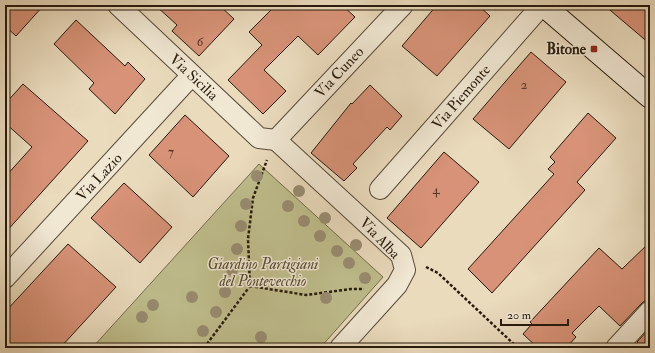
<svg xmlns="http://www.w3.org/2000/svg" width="655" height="353" font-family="'IM FELL Double Pica',serif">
<rect width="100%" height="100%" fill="#eadbbd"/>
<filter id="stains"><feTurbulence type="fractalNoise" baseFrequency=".005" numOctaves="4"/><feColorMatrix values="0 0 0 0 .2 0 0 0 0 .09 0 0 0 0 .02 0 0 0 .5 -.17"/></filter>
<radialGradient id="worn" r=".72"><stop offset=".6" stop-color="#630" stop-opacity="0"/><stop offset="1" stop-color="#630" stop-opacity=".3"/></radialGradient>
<!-- green -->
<path fill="#bfbd8c" stroke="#736c4c" d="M259,164L383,277L320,348H92Z"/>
<!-- building -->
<g fill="#d79277" stroke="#271a0d">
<path d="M5,5H44L16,36L5,26Z"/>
<path d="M155,5H219L234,19L199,56L172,31L177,25Z"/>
<path d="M276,5H342L355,17L318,55L298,36L264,70L286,91L263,114L228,80L262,45L249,32Z"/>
<path d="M437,5H478L490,16L437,76L402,46Z"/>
<path d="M604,5H650V44Z"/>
<path d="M76,20L125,66L128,62L145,79L115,114L89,89L94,83L54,44Z"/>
<path d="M531,52L566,82L509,149L473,119Z"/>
<path d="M23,84L88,141L5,233V177L32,147L5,123V104Z"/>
<path d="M370,85L402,116L390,130L387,127L353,164L357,168L344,181L311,153L351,103L352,104Z"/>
<path d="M588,113L616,138L577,182L585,190L492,293L468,269L554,174L548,169L555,162L550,157Z"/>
<path d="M185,115L229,156L193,197L149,155Z"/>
<path d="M444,152L479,182L421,248L387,218Z"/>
<path d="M124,183L172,227L140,263L91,218Z"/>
<path d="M650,242V300H646L642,303L620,326L599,306L572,333L576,337L566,348H538L523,334L532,324L530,322L599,248L622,269Z"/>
<path d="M68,244L116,287L60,348H5V312Z"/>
<path d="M650,328V348H644L637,342Z"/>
</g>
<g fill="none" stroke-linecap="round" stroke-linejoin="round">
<!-- street casing -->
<g stroke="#584a39" stroke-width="22">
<g id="street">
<path d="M118,5L259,138L276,140"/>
<path d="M276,140L401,255L405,270L397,285L340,348"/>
<path d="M276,140L403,5"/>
<path d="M380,189L542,5"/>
<path d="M5,278L192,75"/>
<path d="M616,348L650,311"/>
</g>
</g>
<!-- secondary casing -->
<g stroke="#271a0d" stroke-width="24">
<path id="secondary" d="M543,5L650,97"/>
</g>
<!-- path -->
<g stroke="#271a0d" stroke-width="2.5" stroke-dasharray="3 2" stroke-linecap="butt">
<path d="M426,267L438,273L518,348"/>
<path d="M250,286L306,295L351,289H364"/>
<path d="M204,348L250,286L248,239L253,198L267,160"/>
</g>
<!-- street -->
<use href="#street" stroke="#f1e8d4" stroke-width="20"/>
<!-- secondary -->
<use href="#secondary" stroke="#f1e8d4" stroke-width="22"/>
</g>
<!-- trees -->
<g fill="#988c71">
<circle cx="257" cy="176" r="6"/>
<circle cx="299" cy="191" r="6"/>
<circle cx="246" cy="204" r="6"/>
<circle cx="288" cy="206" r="6"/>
<circle cx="325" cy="218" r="6"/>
<circle cx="304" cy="221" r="6"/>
<circle cx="241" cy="226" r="6"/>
<circle cx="320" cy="236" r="6"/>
<circle cx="356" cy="245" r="6"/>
<circle cx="237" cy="249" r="6"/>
<circle cx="337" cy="251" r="6"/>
<circle cx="349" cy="263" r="6"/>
<circle cx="232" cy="270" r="6"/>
<circle cx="365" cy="278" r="6"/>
<circle cx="225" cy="292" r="6"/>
<circle cx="192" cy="297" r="6"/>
<circle cx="326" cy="298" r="6"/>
<circle cx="153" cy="305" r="6"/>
<circle cx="216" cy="312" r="6"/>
<circle cx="142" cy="317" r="6"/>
<circle cx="203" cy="331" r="6"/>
<circle cx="261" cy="337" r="6"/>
</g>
<!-- markers -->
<rect fill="#8f2418" stroke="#f1e8d4" stroke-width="1.5" x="590" y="45" width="8" height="8" rx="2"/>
<g text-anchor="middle" stroke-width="3" stroke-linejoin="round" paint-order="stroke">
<!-- number labels -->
<g font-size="13" fill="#533828">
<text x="200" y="46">6</text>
<text x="524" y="89">2</text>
<text x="171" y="156">7</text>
<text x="436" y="194">4</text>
</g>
<!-- poi labels -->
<g font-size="15" font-weight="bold" fill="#271a0d" stroke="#f1e8d4" text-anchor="end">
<text x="586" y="54">Bitone</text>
</g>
<!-- street labels -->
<g font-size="15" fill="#271a0d" stroke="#f1e8d4">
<text transform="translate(339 72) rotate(-47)" y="5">Via Cuneo</text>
<text transform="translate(194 77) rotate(43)" y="5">Via Sicilia</text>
<text transform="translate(461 97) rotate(-49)" y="5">Via Piemonte</text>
<text transform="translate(99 177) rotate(-47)" y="5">Via Lazio</text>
<text transform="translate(380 238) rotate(46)" y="5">Via Alba</text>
</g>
<!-- park labels -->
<g font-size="15" font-style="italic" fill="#554b33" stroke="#f1e8d4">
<text x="263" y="269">Giardino Partigiani<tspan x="263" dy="17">del Pontevecchio</tspan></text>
</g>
</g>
<!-- margin -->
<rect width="655" height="353" fill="none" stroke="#eadbbd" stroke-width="20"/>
<rect x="6" y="6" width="643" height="341" fill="none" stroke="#271a0d" stroke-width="2"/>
<rect x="10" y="10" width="635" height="333" fill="none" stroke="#271a0d"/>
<!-- scale -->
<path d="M501 319v6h67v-6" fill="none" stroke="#271a0d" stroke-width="2"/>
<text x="507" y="319" font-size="12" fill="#271a0d" stroke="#f1e8d4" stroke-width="3" paint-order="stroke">20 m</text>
<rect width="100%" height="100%" filter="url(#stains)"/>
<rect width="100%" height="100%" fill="url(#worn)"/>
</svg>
